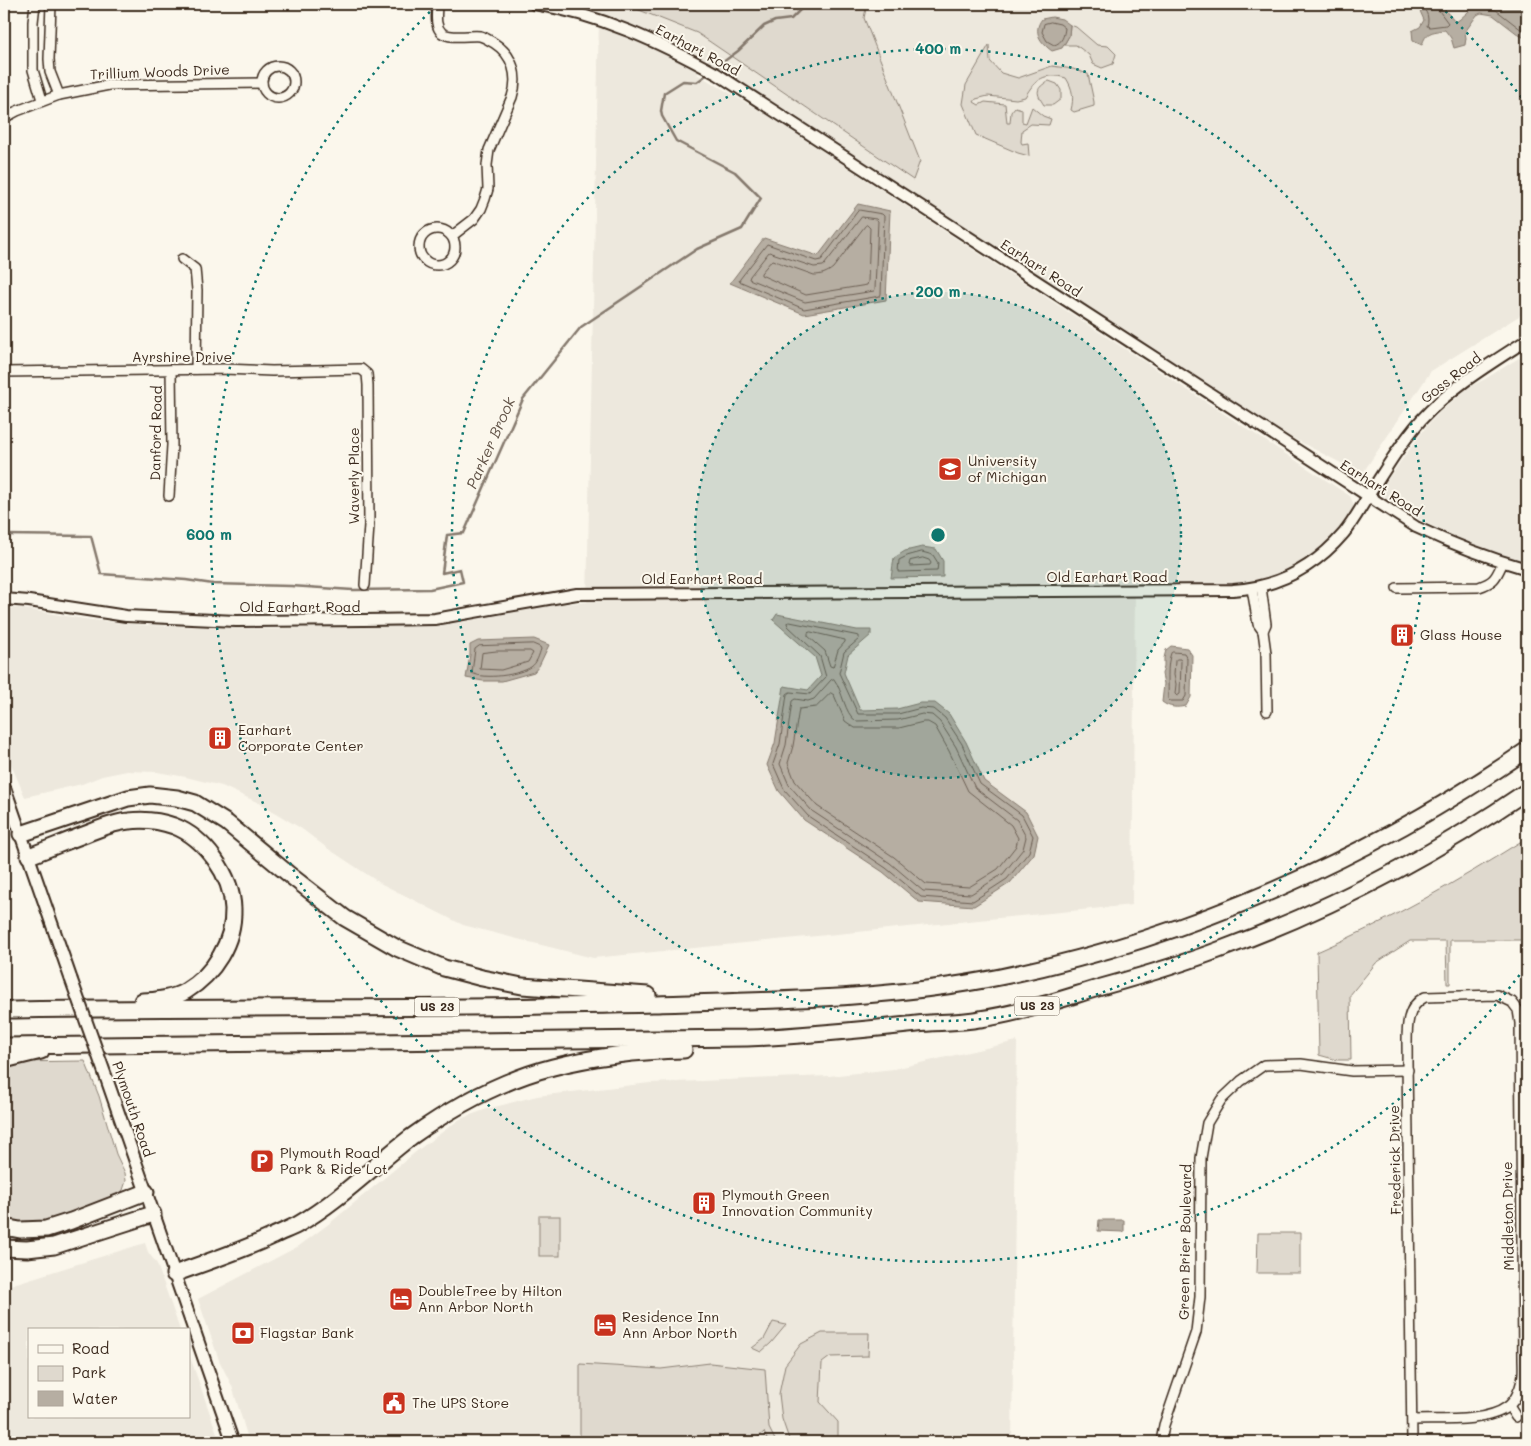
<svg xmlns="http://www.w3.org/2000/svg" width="1531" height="1446" font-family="Mali,sans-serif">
<rect width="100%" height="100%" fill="#fbf7ec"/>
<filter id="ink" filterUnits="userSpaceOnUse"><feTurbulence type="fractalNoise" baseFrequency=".02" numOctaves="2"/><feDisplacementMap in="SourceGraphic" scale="10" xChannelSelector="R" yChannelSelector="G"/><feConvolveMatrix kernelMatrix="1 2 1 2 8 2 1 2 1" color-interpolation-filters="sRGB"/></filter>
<g filter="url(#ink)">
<!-- built -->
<g fill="#ede8dd">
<path d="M545,4H1527V311L1431,371L1362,474L1281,432L713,65L697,74L764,113L1350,496L1353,503V509L1338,533L1320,553L1299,567L1255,584L1135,588L1132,905L593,958L463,925L380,883L327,848L302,829L261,804L222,786L186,777L157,772L127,771L102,776L82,784L25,797L4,748V608H18L84,619L142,625L273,629L416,625L458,623L547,605L587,602L599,17Z"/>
<path d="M1527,353V565L1486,551L1458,539L1396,507L1386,499L1383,492L1384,485L1401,461L1426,427L1440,412L1469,387L1485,379Z"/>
<path d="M1017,1041L1012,1442H249L232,1386L219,1360L198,1299L299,1246L330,1223L418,1150L460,1119L487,1109L537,1096L650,1083L829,1076L894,1069Z"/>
<path d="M145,1243L148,1252L157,1264L180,1330H29V1417H189V1354L220,1442H4V1287Z"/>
</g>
<!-- green -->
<g fill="#dfd9ce" stroke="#8d8276">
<path d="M624,4H867L864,18L920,161L913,180L697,33Z"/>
<path d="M1070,25L1076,27L1097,45L1108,46L1116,54L1113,64L1102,68L1093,64L1089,55L1076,45H1064L1069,36Z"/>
<path d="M989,45L990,61L1001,73L1018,78L1052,66L1073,69L1088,74L1094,102V106L1074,112L1071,110C1074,98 1073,89 1066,78C1045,72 1035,79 1025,97L1016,99L988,96L976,99L974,102L979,105L985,102L1005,104L1007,123H1010L1011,112L1015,107L1022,109V122L1026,123L1032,107L1043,116L1051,119L1049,125L1031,124L1022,130L1021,142L1022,144L1028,143L1029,156L1018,153L976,135L963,104L966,85Z"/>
<path d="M1049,81L1057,84L1061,90V99L1053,105H1044C1036,93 1035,88 1049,81Z"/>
<path d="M1525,839H1527V940H1450V984H1447L1446,941H1410L1376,963L1350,995L1351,1060H1337L1319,1055L1317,952C1389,921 1458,881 1525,839Z"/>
<path d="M85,1061L99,1096L116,1154L125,1173L126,1181L123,1190L119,1194L111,1198L49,1220L32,1223L4,1221V1065L9,1062Z"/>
<rect x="539" y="1216" width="21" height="40"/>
<path d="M1258,1233H1300V1273H1257Z"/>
<path d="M773,1322L786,1325L771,1343L761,1352L752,1348L764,1339Z"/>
<path d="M822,1333H869L868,1356L830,1357L822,1363L820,1402L838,1422V1442H790L782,1419L779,1394L785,1365L801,1344Z"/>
<path d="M710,1363L765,1369L769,1428L776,1442H768L764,1432L755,1440V1442H580V1364L661,1369Z"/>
</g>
<!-- water -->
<g fill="#b6aea2" stroke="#85796d">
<path d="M1413,4H1440L1455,22L1459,20L1477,4H1527V39L1519,35L1493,15L1481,13L1477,15L1465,32L1466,38L1465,45L1454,48L1451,38L1445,30C1431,32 1426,32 1422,45L1413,41L1412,31L1420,27L1424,20L1420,11L1413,7Z"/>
<path d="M1052,17L1062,19L1070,25L1069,36L1062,48L1052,51C1041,43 1032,32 1042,19Z"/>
<path d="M858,204L890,211L886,300L804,314L730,283L764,238L818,256Z"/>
<path d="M922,547L936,549L943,561V577L891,578L894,558L905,551Z"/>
<path d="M777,614L857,630H871V635L848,655L844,673L860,710L897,709L920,703H935L949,714L966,742L984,781L1026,812L1038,836L1034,854L1010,883L974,906L919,902L883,872L804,820L779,791L767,765L775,743L784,686L808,690L821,676L815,657L773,620Z"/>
<path d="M534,639L549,645L539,666L534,672L502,681H483L466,678L470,655V645L478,641Z"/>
<path d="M1171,646L1187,648L1192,655L1191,697L1186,706C1177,708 1170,708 1162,702L1164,684L1162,674L1164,666V658L1166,650Z"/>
<path d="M1099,1220H1124V1232L1098,1231Z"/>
</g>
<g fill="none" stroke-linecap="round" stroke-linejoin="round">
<!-- shore -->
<g stroke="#6c5f53" stroke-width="1">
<path d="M1418,4C1426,9 1430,16 1427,26L1430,27L1446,25L1448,23L1437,8V4"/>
<path d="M1480,4L1482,8L1496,10L1527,34"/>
<path d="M1051,22L1060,24L1065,28C1064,36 1062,43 1054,45L1047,41L1042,32L1044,24Z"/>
<path d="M859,210L882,214L884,216L881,294L880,296L804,309L739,281L740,279L767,244L816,261L821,260Z"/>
<path d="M862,217L876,219L878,221L875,289L874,291L805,302L749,279L750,276L769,252L814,267L823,266Z"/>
<path d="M867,225L870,228L868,282L867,285L806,295L761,275V273L772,260L814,275C821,275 827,273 833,268L865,226Z"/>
<path d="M922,552L933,555L938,563L937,571L898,572L899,560L907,556Z"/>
<path d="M923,558L929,560L931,563L930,565L911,566L909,565L910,561Z"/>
<path d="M790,622L859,636V639L844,652L839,673L858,714H898L921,708L934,709L945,718L962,744L980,784L1022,815L1033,836L1029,852L1007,879L973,901L921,897L886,868L808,816L784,789L773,764L780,744L787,694L790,692L810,694L826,677L820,656L788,626L787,623Z"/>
<path d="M811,632L845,640V642L838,650L833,667L830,666L825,651L808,636V633Z"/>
<path d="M533,644L540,647L541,649C539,655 537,663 531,667C519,675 485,680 472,673L475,649L479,646Z"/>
<path d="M497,651H530L533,653L528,662L501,670L480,669L482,653Z"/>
<path d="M1173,652L1184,653L1187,658L1186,696L1183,701H1170L1168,699C1169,684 1166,666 1171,653Z"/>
<path d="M1177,659H1180L1181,661L1180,694L1177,696L1175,694L1176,684L1174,675L1175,661Z"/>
<path d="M834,679C843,691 844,713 856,721L898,720L922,714L932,715L940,722L956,747L975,788L1017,820L1026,837L1023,849L1003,874L971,894L923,891L890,863L812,811L789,785L780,764L786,745L792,701L795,699L808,701L814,699L831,680Z"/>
<path d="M831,693L834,695L845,721L855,728H899L923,722H928L935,726L949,751L968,791L1011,825L1018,838L1016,846L998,869L969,887L926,884L894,857L817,806L795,781L788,763L793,746L799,709L816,707Z"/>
</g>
<!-- stream -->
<g stroke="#85796d" stroke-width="2.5">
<path d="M715,68L738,51L764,26L775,21L791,19L806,4"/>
<path d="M4,535L91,536L101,574L186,580L213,584L291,586L353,590L430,589L463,582L460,569L442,573L447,535L464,533L523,399L581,327L697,249L742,229L761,198L735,172L676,141L662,116L661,111L664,93L683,81L697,82L709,73"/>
</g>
<!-- minor casing -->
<g stroke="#3b2a1e" stroke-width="12">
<g id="minor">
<path d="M35,4L33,22V70L42,100"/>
<path d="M51,4L49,59L50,72L59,95"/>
<path d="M437,4C437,13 434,26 442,33C450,39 470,35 480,36C485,37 490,41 494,43C513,55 519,76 512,97L489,150L487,165L488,189L485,199L481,209L474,219L452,236"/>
<circle cx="278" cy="82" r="16"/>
<path d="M4,118L17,111L59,95L109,85L262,83"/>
<circle cx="437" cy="247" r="18"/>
<path d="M182,259L195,269L197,290L196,369"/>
<path d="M4,372L224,369L272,371L361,369L367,374L368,385L369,525L365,585"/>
<path d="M169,496L172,445L171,370"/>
<path d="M1261,587L1266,624L1263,631L1266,653L1267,711"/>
<path d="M1397,588L1479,587C1495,582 1496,577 1503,562"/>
<path d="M1252,589L1258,624L1263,631"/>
<path d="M1509,1406L1516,1417"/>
<path d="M1161,1442L1164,1425L1196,1332L1200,1297L1201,1158L1207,1123L1221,1100L1241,1081L1264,1065L1301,1064L1352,1071L1408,1070"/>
<path d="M1412,1442L1407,1061C1408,1039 1402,1008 1425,997L1497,995L1512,1002L1518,1010L1520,1023L1523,1357C1523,1364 1524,1373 1522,1380C1520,1389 1515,1402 1507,1407C1486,1423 1438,1419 1412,1420"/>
</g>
</g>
<!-- tertiary casing -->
<g stroke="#3b2a1e" stroke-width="14">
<g id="tertiary">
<path d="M534,4C599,14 659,42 717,74L1416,527C1452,544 1488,558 1527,569"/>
<path d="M4,599L29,601L126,616L236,621L364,620L435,619L577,594L1233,590C1278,587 1315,567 1344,533C1353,522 1360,509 1367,498C1384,471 1401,443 1421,420C1451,387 1490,364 1527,340"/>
</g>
</g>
<!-- secondary casing -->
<g stroke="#3b2a1e" stroke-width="15">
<g id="secondary">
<path d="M4,786L71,979"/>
<path d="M106,1077L233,1442"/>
</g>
</g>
<!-- motorway casing -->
<g stroke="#3b2a1e" stroke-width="19">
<g id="motorway">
<path d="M21,834L128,798L150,795L177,798L195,803L227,823L291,876L345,918L397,948L444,968L482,978L522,986L648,995"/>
<path d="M29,856C48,849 67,841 86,834C99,829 114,822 129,821C144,819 160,821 174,826C205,838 232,875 233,909C234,942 214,974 186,991C174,998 156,1001 142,1001"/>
<path d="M4,1010C220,1006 437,1010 653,1004C769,1000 886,1000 1000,977C1189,938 1368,859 1527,750"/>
<path d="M4,1046L747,1038C804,1036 860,1030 917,1024C938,1022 959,1023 980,1019C1022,1013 1064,998 1105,986C1145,975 1185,963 1224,948C1331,909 1433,855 1527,791"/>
<path d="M4,1060L41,1051"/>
<path d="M4,1227L20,1230L46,1229L71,1221L146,1192"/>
<path d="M4,1248L27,1249L54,1246L153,1214"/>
<path d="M174,1274C207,1262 241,1251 273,1236C281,1232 289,1229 297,1225C339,1201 373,1166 411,1137C453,1107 502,1080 553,1067C596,1056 640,1051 684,1050"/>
</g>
</g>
<!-- minor -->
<use href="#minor" stroke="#fbf7ec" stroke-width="9"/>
<!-- tertiary -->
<use href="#tertiary" stroke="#fbf7ec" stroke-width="10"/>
<!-- secondary -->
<use href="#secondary" stroke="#fbf7ec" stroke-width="11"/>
<!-- motorway -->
<use href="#motorway" stroke="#fbf7ec" stroke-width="15"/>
<!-- secondary-bridge casing -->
<g stroke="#3b2a1e" stroke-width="15" stroke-linecap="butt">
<path id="secondary-bridge" d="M71,979L106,1077"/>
</g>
<!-- secondary-bridge -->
<use href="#secondary-bridge" stroke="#fbf7ec" stroke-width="11"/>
</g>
</g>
<!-- distance rings -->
<circle cx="938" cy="535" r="243" fill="#0f766e" fill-opacity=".12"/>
<g fill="none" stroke="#0f766e" stroke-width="2.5" stroke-dasharray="2.5 5">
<circle cx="938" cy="535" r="243"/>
<circle cx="938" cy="535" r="486"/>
<path d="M1524 969A729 729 0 1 1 436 6M1440 6A729 729 0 0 1 1524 101"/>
</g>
<!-- icons -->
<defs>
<g id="university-square" transform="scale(1.25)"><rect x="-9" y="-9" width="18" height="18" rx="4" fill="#c8321e" stroke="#fbf7ec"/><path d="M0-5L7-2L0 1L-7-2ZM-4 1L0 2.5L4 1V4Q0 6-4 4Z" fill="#fff"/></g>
<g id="building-square" transform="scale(1.25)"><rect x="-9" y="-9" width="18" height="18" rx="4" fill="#c8321e" stroke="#fbf7ec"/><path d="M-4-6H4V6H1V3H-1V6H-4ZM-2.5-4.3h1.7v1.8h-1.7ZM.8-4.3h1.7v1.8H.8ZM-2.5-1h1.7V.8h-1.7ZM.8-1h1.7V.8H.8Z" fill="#fff"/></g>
<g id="parking-square" transform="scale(1.25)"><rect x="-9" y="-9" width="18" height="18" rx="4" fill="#c8321e" stroke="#fbf7ec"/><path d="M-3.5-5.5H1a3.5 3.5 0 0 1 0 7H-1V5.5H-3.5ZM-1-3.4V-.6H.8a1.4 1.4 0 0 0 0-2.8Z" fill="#fff"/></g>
<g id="hotel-square" transform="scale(1.25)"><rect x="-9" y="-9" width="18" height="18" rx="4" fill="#c8321e" stroke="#fbf7ec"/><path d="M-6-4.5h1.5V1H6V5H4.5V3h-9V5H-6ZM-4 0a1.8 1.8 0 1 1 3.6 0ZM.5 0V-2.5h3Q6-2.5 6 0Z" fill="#fff"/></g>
<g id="bank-square" transform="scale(1.25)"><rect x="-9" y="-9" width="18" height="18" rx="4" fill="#c8321e" stroke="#fbf7ec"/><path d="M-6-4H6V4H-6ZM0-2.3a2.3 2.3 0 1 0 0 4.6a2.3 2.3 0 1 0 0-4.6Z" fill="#fff"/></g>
<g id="civic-square" transform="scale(1.25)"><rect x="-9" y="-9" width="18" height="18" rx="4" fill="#c8321e" stroke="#fbf7ec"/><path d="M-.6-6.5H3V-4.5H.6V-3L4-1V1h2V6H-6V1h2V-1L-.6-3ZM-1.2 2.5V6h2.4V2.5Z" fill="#fff"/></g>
</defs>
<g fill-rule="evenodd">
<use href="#university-square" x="950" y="469"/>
<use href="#building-square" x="1402" y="635"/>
<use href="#building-square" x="220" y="738"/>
<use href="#parking-square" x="262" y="1161"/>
<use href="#building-square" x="704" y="1203"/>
<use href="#hotel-square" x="401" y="1299"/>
<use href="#hotel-square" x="605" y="1325"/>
<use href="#bank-square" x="243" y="1333"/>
<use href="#civic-square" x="394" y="1403"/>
</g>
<g text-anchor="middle" stroke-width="4" stroke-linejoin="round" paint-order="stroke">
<!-- shield labels -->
<g fill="#fbf7ec" stroke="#75685c" stroke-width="1">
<rect x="1014.5" y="996.5" width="45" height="19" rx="4"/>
<rect x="414.5" y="997.5" width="45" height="19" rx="4"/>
</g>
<g font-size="12" font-weight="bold" fill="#3b2a1e">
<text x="1037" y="1010">US 23</text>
<text x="437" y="1011">US 23</text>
</g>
<!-- street labels -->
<g font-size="14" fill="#3b2a1e" stroke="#fbf7ec">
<text transform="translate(698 50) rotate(28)" y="5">Earhart Road</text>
<text transform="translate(160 72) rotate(-2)" y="5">Trillium Woods Drive</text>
<text transform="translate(1041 268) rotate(33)" y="5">Earhart Road</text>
<text x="182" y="362">Ayrshire Drive</text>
<text transform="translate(1451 378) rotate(-38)" y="5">Goss Road</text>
<text transform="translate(156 433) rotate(-89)" y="5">Danford Road</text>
<text transform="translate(354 476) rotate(-90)" y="5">Waverly Place</text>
<text transform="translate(1381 488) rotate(32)" y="5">Earhart Road</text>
<text x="1107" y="582">Old Earhart Road</text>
<text x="702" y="584">Old Earhart Road</text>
<text x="300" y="612">Old Earhart Road</text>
<text transform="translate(133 1109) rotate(71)" y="5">Plymouth Road</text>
<text transform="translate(1395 1160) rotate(-91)" y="5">Frederick Drive</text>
<text transform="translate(1508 1216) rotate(-91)" y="5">Middleton Drive</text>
<text transform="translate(1185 1242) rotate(-89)" y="5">Green Brier Boulevard</text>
</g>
<!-- poi labels -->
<g font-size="14" fill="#3b2a1e" stroke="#fbf7ec" text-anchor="start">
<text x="968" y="466">University<tspan x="968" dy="16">of Michigan</tspan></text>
<text x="1420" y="640">Glass House</text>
<text x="238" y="735">Earhart<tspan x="238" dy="16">Corporate Center</tspan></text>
<text x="280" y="1158">Plymouth Road<tspan x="280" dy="16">Park &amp; Ride Lot</tspan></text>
<text x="722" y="1200">Plymouth Green<tspan x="722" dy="16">Innovation Community</tspan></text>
<text x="418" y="1296">DoubleTree by Hilton<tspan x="418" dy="16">Ann Arbor North</tspan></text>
<text x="622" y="1322">Residence Inn<tspan x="622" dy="16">Ann Arbor North</tspan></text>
<text x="260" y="1338">Flagstar Bank</text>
<text x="412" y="1408">The UPS Store</text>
</g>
<!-- water labels -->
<g font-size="15" font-style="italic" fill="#605246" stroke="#fbf7ec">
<text transform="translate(491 443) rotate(-66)" y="5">Parker Brook</text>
</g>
</g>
<circle cx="938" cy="535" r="8" fill="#0f766e" stroke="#fbf7ec" stroke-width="2.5"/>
<g font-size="15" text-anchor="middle" font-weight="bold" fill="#0f766e" stroke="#fbf7ec" stroke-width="4" stroke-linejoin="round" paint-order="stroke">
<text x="938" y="54">400 m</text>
<text x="938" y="297">200 m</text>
<text x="209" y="540">600 m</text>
</g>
<!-- margin -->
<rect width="1531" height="1446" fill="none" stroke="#fbf7ec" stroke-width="20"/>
<rect x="10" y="10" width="1511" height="1426" fill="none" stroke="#3b2a1e" stroke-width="2" filter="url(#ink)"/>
<!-- legend -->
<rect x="28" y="1328" width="162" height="90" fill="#fbf7ec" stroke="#aea59a"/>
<rect x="38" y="1345" width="25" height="8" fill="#fbf7ec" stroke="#aea59a"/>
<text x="72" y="1354" font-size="15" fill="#3b2a1e">Road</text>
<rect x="38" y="1366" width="25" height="15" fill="#dfd9ce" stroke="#aea59a"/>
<text x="72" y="1378" font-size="15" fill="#3b2a1e">Park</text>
<rect x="38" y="1391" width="25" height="15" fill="#b6aea2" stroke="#aea59a"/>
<text x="72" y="1404" font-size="15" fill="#3b2a1e">Water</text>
</svg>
